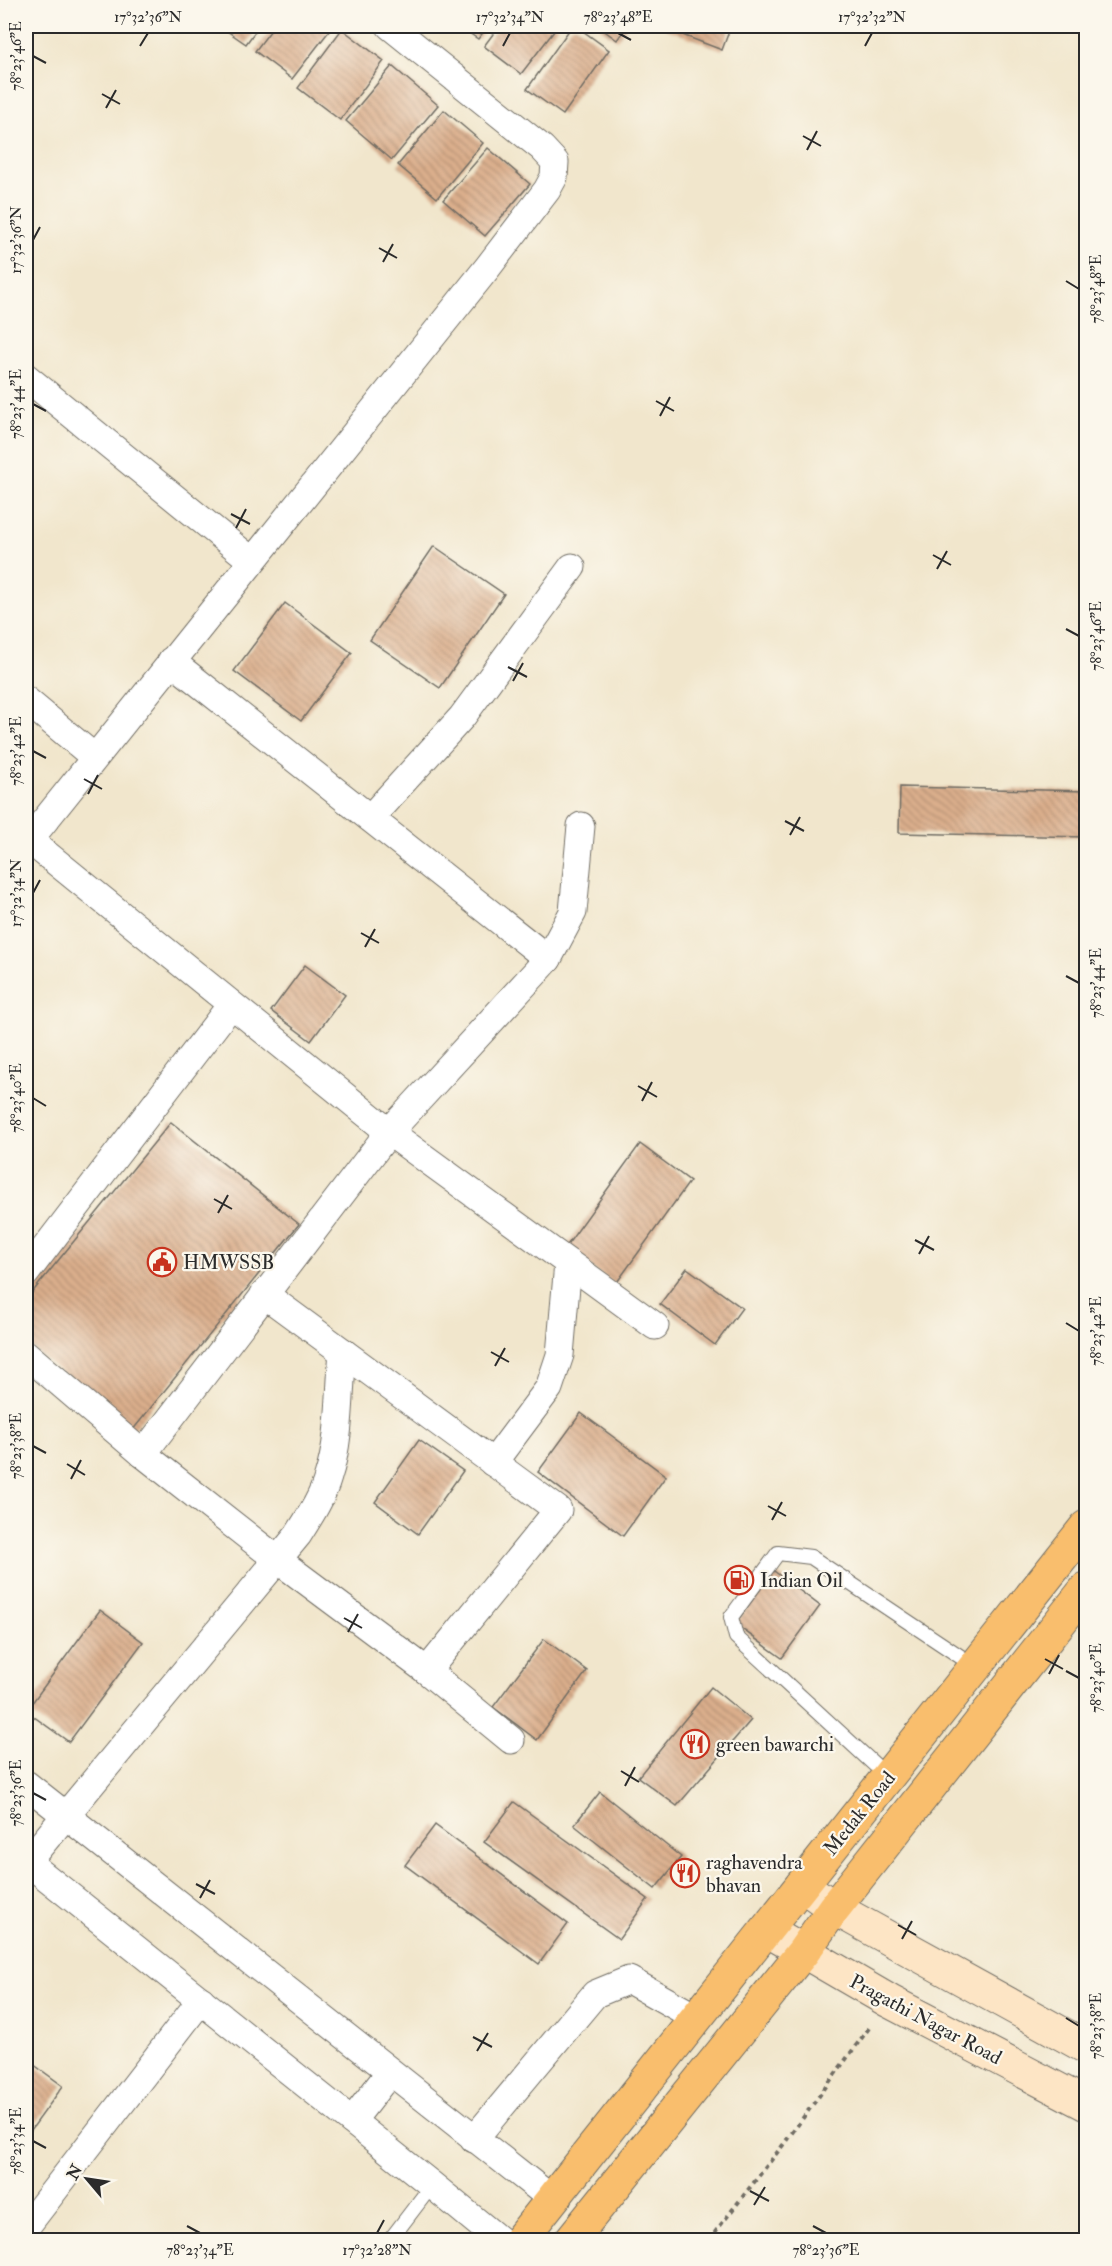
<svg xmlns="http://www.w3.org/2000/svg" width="1112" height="2266" font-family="'IM FELL Double Pica',serif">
<defs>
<pattern id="building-back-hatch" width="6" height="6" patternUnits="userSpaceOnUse" patternTransform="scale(1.5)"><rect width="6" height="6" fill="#dbaf8c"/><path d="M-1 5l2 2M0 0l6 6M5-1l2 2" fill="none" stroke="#b28f73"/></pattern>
</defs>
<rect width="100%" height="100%" fill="#fbf7ec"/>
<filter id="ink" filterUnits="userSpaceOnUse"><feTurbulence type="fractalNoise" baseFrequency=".0167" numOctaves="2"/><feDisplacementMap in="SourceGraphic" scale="12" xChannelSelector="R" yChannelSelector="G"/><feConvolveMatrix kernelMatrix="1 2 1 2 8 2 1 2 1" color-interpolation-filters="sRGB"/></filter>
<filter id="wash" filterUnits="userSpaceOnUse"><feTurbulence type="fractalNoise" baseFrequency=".008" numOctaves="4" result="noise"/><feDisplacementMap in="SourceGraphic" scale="24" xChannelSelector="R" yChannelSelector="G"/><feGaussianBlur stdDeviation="1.35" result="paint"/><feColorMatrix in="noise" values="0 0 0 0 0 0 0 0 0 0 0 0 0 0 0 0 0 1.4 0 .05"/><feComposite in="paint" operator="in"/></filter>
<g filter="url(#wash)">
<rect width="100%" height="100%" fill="#f1e6cc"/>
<g id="blocks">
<!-- building -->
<g fill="url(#building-back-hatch)">
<path d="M220,26H259L246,44Z"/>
<path d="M274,26H333L292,79L255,51Z"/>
<path d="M459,26H488L478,39Z"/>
<path d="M499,26H558L521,74L484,46Z"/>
<path d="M572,26H576L609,50L563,115L527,89Z"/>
<path d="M598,26H627L617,40Z"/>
<path d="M659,26H731L722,50Z"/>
<path d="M342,29L384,61L340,120L298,88Z"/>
<path d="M392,66L438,105L392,160L346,121Z"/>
<path d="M444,110L483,143L437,198L398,165Z"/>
<path d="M488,148L530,184L485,236L443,200Z"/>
<path d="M434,546L504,594L440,688L370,640Z"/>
<path d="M285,603L352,653L301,721L234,671Z"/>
<path d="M900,787L1086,791V837L899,833Z"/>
<path d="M305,965L345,995L311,1041L271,1011Z"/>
<path d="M171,1122L299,1224L132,1431L26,1343V1300Z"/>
<path d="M640,1144L690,1181L615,1285L565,1248Z"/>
<path d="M687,1268L742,1308L715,1345L660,1304Z"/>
<path d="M581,1413L666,1476L623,1536L538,1472Z"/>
<path d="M419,1440L463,1471L418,1534L375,1502Z"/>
<path d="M774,1571L820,1606L782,1658L735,1624Z"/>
<path d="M100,1610L143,1642L69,1742L26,1711Z"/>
<path d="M544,1639L587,1671L537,1740L493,1707Z"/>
<path d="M711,1687L751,1720L677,1806L638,1777Z"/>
<path d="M600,1792L681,1857L655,1889L574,1825Z"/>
<path d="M514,1802L648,1899L619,1939L484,1842Z"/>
<path d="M435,1825L568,1924L539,1964L405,1865Z"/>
<path d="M26,2059L63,2086L26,2137Z"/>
</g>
</g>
</g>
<g filter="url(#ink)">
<use href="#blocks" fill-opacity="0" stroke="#706c63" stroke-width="1.5"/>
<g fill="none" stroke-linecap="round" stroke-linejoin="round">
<!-- lane casing -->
<g stroke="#706c63" stroke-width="16">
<g id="lane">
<path d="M888,1777L736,1637L731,1617L778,1553L811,1557L976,1667"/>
<path d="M390,2240L432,2185"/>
</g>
</g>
<!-- street casing -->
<g stroke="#706c63" stroke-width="29">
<g id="street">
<path d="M26,377L251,560"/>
<path d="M171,661L548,959"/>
<path d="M26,700L94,757"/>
<path d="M370,818L462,717L572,567"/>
<path d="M29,840L389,1132L655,1326"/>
<path d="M26,844L488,267L547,190L554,177L555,162L542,148L390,26"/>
<path d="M26,1273L231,1005"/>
<path d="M264,1294L558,1510L427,1671"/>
<path d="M26,1354L143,1454L278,1560L427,1671L511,1740"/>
<path d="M143,1454L389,1132L548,959L573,912L581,826"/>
<path d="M493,1463L549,1388L560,1355L568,1263"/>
<path d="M26,1784L552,2199"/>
<path d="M26,1861L432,2185L499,2240"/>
<path d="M27,1862L298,1535C310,1516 322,1498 328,1477C341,1438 339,1392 343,1352"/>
<path d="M352,2121L390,2072"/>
<path d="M474,2139L595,1994L629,1980L697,2018"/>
<path d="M26,2227L201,2000"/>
</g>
</g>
<!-- secondary casing -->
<g stroke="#706c63" stroke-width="35">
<g id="secondary">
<path d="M802,1885L834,1908L1086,2047"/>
<path d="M767,1930L889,2001L1086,2104"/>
</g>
</g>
<!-- primary casing -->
<g stroke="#706c63" stroke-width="35">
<g id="primary">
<path d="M520,2240L1086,1527"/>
<path d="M571,2240L803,1952L834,1908L1086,1589"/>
</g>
</g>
<!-- path -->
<path stroke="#706c63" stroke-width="4" stroke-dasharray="4.5 4.5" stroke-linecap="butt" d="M709,2240L783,2145L869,2028"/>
<!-- lane -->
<use href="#lane" stroke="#fff" stroke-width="14"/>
<!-- street -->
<use href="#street" stroke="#fff" stroke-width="27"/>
<!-- secondary -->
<use href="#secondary" stroke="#fde5c5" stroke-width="33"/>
<!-- primary -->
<use href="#primary" stroke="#f9be6d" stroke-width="33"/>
</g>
</g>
<!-- ticks -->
<path fill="none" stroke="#2b2b2b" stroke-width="2" d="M618,33L631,40M140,46L148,33M503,46L510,33M865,46L872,33M33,56L46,63M102,94L120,104M106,108L116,90M803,136L821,146M807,150L817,131M33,240L40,227M379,248L397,258M383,262L393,244M1066,281L1079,289M656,401L674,411M33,404L46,411M660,416L670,397M231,514L250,524M236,528L246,509M933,555L951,565M937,569L947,551M1066,629L1079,636M508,667L527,677M513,681L523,663M33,751L46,758M84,779L102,789M88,794L98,775M785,821L804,831M790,835L800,817M33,893L40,880M361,933L379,943M365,947L375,929M1066,976L1079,983M638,1086L657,1097M33,1098L46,1106M642,1101L652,1082M214,1199L232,1209M218,1213L228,1195M915,1240L934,1250M919,1254L929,1236M1066,1323L1079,1331M491,1352L509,1362M495,1366L505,1348M33,1446L46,1453M67,1464L85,1475M71,1479L81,1460M768,1506L786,1516M772,1520L782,1502M344,1618L362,1628M348,1632L358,1614M1045,1659L1063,1669M1066,1671L1079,1678M1049,1674L1059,1655M621,1771L639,1782M625,1786L635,1767M33,1793L46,1800M196,1884L215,1894M200,1898L210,1880M898,1925L916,1935M902,1939L912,1921M1066,2018L1079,2026M473,2037L492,2047M477,2051L488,2033M33,2141L46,2148M750,2191L769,2201M754,2205L765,2187M187,2226L200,2233M813,2226L826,2233M377,2233L384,2220"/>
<!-- icons -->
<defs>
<g id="civic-ring" transform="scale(1.5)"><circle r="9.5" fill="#fbf7ec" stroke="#c8321e" stroke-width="1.5"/><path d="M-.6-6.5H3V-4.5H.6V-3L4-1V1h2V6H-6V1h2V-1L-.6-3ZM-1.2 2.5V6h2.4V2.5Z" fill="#c8321e"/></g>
<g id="fuel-ring" transform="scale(1.5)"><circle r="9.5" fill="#fbf7ec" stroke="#c8321e" stroke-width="1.5"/><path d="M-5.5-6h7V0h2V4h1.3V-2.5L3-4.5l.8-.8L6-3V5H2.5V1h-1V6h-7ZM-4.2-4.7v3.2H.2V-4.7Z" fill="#c8321e"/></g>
<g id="restaurant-ring" transform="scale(1.5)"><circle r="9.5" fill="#fbf7ec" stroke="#c8321e" stroke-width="1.5"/><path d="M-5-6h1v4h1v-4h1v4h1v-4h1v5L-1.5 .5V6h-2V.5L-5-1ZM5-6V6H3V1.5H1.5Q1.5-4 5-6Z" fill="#c8321e"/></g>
</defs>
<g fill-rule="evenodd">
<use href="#civic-ring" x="162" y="1262"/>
<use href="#fuel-ring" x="739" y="1580"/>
<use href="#restaurant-ring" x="695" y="1744"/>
<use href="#restaurant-ring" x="685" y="1873"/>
</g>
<g text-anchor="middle" stroke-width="4.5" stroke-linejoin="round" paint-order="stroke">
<!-- poi labels -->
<g font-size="20" fill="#2b2b2b" stroke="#fbf7ec" text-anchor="start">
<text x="183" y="1269">HMWSSB</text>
<text x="760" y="1587">Indian Oil</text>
<text x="716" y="1751">green bawarchi</text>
<text x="706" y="1869">raghavendra<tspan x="706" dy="23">bhavan</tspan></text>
</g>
<!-- street labels -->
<g font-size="20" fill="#2b2b2b" stroke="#fbf7ec">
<text transform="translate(859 1813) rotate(-51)" y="7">Medak Road</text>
<text transform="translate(926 2019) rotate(28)" y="7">Pragathi Nagar Road</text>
</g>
</g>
<!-- margin -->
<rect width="1112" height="2266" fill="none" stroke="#fbf7ec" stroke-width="66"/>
<!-- north arrow -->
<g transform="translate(87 2179) rotate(299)" stroke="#fbf7ec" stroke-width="4.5" paint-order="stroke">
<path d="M0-4.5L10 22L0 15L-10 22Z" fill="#2b2b2b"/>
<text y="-9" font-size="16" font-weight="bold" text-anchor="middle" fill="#2b2b2b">N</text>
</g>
<rect x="33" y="33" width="1046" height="2200" fill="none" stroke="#2b2b2b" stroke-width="2"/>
<g font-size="15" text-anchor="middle" fill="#2b2b2b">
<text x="148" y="22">17°32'36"N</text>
<text x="510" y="22">17°32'34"N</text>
<text x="618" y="22">78°23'48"E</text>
<text x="872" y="22">17°32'32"N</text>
<text transform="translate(16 56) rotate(-90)" y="5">78°23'46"E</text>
<text transform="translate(16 240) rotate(-90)" y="5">17°32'36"N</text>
<text transform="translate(1096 289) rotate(-90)" y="5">78°23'48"E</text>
<text transform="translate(16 404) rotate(-90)" y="5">78°23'44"E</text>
<text transform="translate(1096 636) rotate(-90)" y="5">78°23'46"E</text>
<text transform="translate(16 751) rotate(-90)" y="5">78°23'42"E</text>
<text transform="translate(16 893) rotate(-90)" y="5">17°32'34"N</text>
<text transform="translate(1096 983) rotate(-90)" y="5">78°23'44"E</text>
<text transform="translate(16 1098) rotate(-90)" y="5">78°23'40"E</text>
<text transform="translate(1096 1331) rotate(-90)" y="5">78°23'42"E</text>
<text transform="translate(16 1446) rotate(-90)" y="5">78°23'38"E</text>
<text transform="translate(1096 1678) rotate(-90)" y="5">78°23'40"E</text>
<text transform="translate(16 1793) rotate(-90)" y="5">78°23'36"E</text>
<text transform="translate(1096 2026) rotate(-90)" y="5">78°23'38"E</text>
<text transform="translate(16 2141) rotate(-90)" y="5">78°23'34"E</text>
<text x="200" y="2255">78°23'34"E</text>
<text x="377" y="2255">17°32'28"N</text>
<text x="826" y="2255">78°23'36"E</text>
</g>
</svg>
